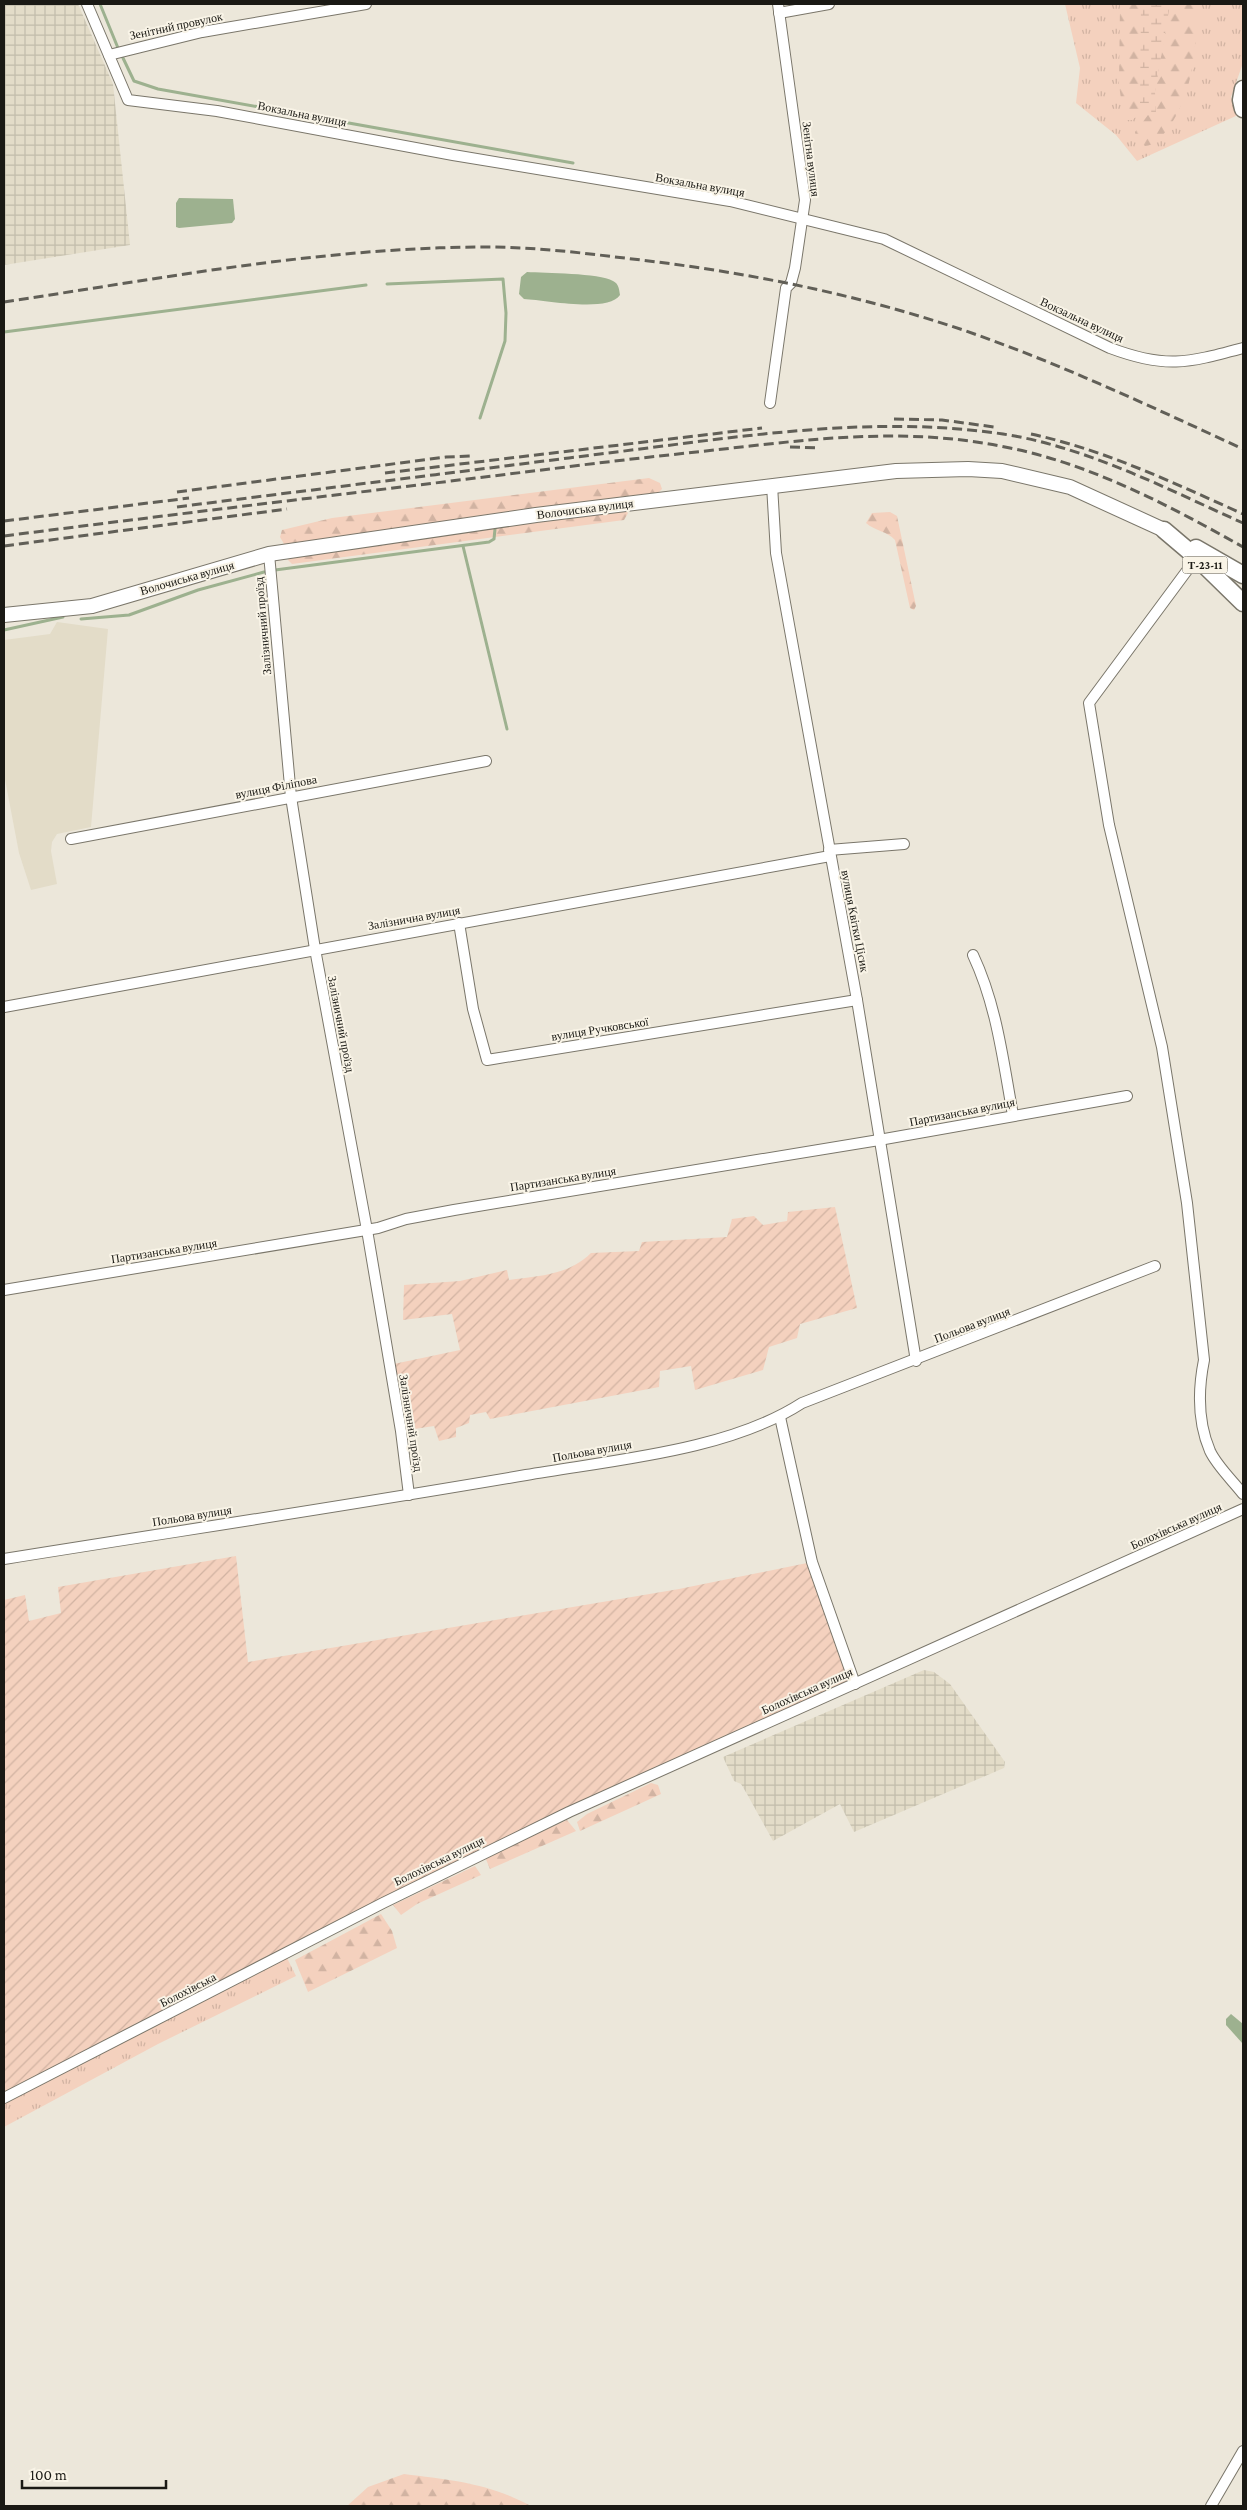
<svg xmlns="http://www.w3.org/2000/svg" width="1247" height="2510" font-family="'Crimson Pro',serif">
<defs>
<pattern id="industrial-grid" width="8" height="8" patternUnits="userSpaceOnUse" patternTransform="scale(1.25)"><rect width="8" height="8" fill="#e3dcc8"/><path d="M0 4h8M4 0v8" fill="none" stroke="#c2bcab"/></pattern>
<pattern id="grass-tufts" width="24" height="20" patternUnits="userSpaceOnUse" patternTransform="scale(1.25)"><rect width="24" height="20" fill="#f4d1be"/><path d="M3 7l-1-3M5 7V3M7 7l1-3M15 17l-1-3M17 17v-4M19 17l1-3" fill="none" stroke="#d1b3a2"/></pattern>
<pattern id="forest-firs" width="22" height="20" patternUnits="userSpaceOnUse" patternTransform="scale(1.25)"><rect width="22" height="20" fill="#f4d1be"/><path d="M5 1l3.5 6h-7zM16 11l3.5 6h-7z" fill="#d1b3a2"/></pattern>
<pattern id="wetland-marsh" width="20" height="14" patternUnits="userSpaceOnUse" patternTransform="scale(1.25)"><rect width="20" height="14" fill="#f4d1be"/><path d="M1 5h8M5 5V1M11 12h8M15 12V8" fill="none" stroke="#d1b3a2"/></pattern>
<pattern id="garden-furrows" width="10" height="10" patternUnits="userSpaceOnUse" patternTransform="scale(1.25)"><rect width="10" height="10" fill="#f4d1be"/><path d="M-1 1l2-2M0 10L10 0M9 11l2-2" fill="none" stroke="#d1b3a2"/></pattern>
</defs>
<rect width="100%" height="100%" fill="#ece7da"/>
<!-- built -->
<path fill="#e3dcc8" d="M57,622L108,629L91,827L57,834L52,842L51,851L57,884L31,890L19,853L4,774V640L50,634Z"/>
<!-- industrial -->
<g fill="url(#industrial-grid)">
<path d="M4,4H78L113,84L130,245L4,265Z"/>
<path d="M924,1670L934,1672L950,1684L1005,1762L1004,1768L854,1832L840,1804L773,1841L747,1794L741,1784L734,1781L723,1757Z"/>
</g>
<!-- grass -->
<g fill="url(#grass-tufts)">
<path d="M1065,4H1243V63L1231,97L1238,115L1137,161L1116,135L1076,103L1080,68Z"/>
<path d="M285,1954L296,1976L158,2044L4,2127V2098Z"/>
</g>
<!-- forest -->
<g fill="url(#forest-firs)">
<path d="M1120,4H1141L1140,106L1143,111L1132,120H1127L1123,112L1119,85Z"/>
<path d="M1170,4H1197C1196,48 1194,94 1167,130C1161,137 1154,146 1145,146L1136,138L1135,132L1148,115L1156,113L1155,92Z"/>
<path d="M649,478L660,483L662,489L657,494L292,543L284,544L280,537L282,530L332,518Z"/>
<path d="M623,507L628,513L624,520L292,564L288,560L290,556Z"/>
<path d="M890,512L897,516L916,606L914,610L910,608L895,540C887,531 875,531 866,523L872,513Z"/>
<path d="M651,1783L658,1785L661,1794L580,1831L577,1822L587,1814Z"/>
<path d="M567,1820L576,1831L490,1869L485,1857Z"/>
<path d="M475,1866L481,1875L417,1904L401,1915L393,1905Z"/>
<path d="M381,1914L392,1931L397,1948L308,1992L295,1960Z"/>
<path d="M404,2474C451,2480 489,2483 531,2506H347L368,2487Z"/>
</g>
<!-- wetland -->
<path fill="url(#wetland-marsh)" d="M1141,4H1170L1155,92L1156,113L1148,115L1140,106Z"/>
<!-- garden -->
<g fill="url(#garden-furrows)">
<path d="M835,1207L857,1308L800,1324L797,1338L769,1347L763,1370L695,1390L691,1366L660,1371L659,1387L490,1419L486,1412L470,1415L469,1423L456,1428V1437L439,1441L434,1426L401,1431L389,1365L460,1350L452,1314L403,1320L404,1285L460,1281L507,1270L509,1280C539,1276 569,1275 591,1253L639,1251L642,1242L727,1237L732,1219L754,1216L763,1225L787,1221L788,1212Z"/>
<path d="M236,1556L248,1662L679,1589L812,1562L855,1684L569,1812L4,2098V1600L25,1595L29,1621L61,1613L58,1587Z"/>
</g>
<!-- water -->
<g fill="#9db18f">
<path d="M179,198L233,199L235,219L232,223L179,228L176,227V203Z"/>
<path d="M527,272C545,273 599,273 613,281C619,284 619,289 620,295C608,313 545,300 524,299L519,294L521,277Z"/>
<path d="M1231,2014L1243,2024V2044L1226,2025V2019Z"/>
</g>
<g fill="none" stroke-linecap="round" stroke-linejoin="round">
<!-- stream -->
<g stroke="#9db18f" stroke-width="3">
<path d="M100,4L118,48"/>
<path d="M123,58L134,81L158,89L573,163"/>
<path d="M387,284L503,279L506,313L505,341L480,418"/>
<path d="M4,332L366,285"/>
<path d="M463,546L507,729"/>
<path d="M275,570L489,542L494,539L495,529"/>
<path d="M81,619L129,615L198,590L264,572"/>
<path d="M4,630L63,617"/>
</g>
<!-- street casing -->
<g stroke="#7a766a" stroke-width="12">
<g id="street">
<path d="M87,4L128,100L217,111L453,155L730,201L884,239L1110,348C1166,369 1187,363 1243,348"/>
<path d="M779,13L829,4"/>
<path d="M109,55L202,32L366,4"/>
<path d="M770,403L786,288L791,283L795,268L805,200L778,4"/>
<path d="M772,485L776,553L857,1000L916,1361"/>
<path d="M1200,553L1089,703L1109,825L1162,1047L1187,1203L1204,1360C1198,1390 1198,1423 1210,1451C1217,1466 1233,1481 1243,1494"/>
<path d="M269,554L291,797L315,949L367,1230L401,1431L409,1495"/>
<path d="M71,839L486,761"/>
<path d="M829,850L904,844"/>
<path d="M459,923L473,1009L487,1060L857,1000"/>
<path d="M973,955C997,1006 1003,1061 1013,1115"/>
<path d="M4,1007L830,856"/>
<path d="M4,1290L378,1228L406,1219L454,1210L879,1140L1127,1096"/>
<path d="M780,1417L812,1562L855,1684"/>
<path d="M4,1559C178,1531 352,1505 526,1475C612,1460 728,1451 802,1403L1155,1266"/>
<path d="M4,2098L383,1903L569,1812L1243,1509"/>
<path d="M1211,2506L1243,2451"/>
</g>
</g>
<!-- secondary casing -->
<g stroke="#7a766a" stroke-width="16">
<path id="secondary" d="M4,615L92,606L269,554L536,515L896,471L968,469L1002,471L1070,487L1164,530"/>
</g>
<!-- primary casing -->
<g stroke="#7a766a" stroke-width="19">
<g id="primary">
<path d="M1243,89L1241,100L1243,109"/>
<path d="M1164,530L1197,558L1243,603"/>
<path d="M1196,548L1243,575"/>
</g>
</g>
<!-- street -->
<use href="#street" stroke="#fff" stroke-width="10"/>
<!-- secondary -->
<use href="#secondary" stroke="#fff" stroke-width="14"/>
<!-- primary -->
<use href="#primary" stroke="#fff" stroke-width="16"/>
<!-- rail -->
<g stroke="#615f57" stroke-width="3" stroke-dasharray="10 5" stroke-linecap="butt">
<path d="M4,302C164,278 325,247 487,247C539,247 590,254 641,260C751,273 860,295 966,331C1061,364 1152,407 1243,449"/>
<path d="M894,419L942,420L994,427"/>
<path d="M1031,434C1105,450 1174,483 1243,514"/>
<path d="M790,447L820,448"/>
<path d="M385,473L762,428"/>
<path d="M177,492L446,457L470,456"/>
<path d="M177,507C318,489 459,472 600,454C733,438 869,414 1003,434C1087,447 1167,489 1243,523"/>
<path d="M4,521L189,498"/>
<path d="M4,536C191,512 379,490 566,467C628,459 689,453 750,446C839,436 921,429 1010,448C1093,465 1170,506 1243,547"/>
<path d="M4,546L287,509"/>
</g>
</g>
<g text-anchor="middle" stroke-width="4" stroke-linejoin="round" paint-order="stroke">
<!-- shield labels -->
<rect fill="#f9f4e7" stroke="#5d5b53" stroke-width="1" x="1182.5" y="556.5" width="45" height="17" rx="4"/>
<g font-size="11" font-weight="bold" fill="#1a1914">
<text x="1205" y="569">Т-23-11</text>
</g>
<!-- street labels -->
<g font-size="12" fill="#1a1914" stroke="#f9f4e7">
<text transform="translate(176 26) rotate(-12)" y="4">Зенітний провулок</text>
<text transform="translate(302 114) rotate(11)" y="4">Вокзальна вулиця</text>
<text transform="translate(811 159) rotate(83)" y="4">Зенітна вулиця</text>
<text transform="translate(700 185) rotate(10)" y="4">Вокзальна вулиця</text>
<text transform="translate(1082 320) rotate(25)" y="4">Вокзальна вулиця</text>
<text transform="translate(585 509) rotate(-7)" y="4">Волочиська вулиця</text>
<text transform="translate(187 578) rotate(-16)" y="4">Волочиська вулиця</text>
<text transform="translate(263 626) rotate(-95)" y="4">Залізничний проїзд</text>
<text transform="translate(276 787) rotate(-11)" y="4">вулиця Філіпова</text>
<text transform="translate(414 918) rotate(-10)" y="4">Залізнична вулиця</text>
<text transform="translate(855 921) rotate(79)" y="4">вулиця Квітки Цісик</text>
<text transform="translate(341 1024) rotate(79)" y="4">Залізничний проїзд</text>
<text transform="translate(600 1029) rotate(-9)" y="4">вулиця Ручковської</text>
<text transform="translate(962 1112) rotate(-11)" y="4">Партизанська вулиця</text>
<text transform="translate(563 1179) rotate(-9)" y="4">Партизанська вулиця</text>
<text transform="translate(164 1251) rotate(-9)" y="4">Партизанська вулиця</text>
<text transform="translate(972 1325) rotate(-21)" y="4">Польова вулиця</text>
<text transform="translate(411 1423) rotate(81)" y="4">Залізничний проїзд</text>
<text transform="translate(592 1451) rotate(-10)" y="4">Польова вулиця</text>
<text transform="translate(192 1516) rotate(-9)" y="4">Польова вулиця</text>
<text transform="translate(1176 1526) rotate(-24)" y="4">Болохівська вулиця</text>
<text transform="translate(807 1691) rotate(-24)" y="4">Болохівська вулиця</text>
<text transform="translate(439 1861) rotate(-26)" y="4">Болохівська вулиця</text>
<text transform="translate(188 1990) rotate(-27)" y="4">Болохівська</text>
</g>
</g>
<!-- border -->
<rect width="1247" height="2510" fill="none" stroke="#1a1914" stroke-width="10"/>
<!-- scale -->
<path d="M22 2480v8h144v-8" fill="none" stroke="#1a1914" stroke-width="2.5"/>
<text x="30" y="2480" font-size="15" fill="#1a1914" stroke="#f9f4e7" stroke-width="4" paint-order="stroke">100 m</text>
</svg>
